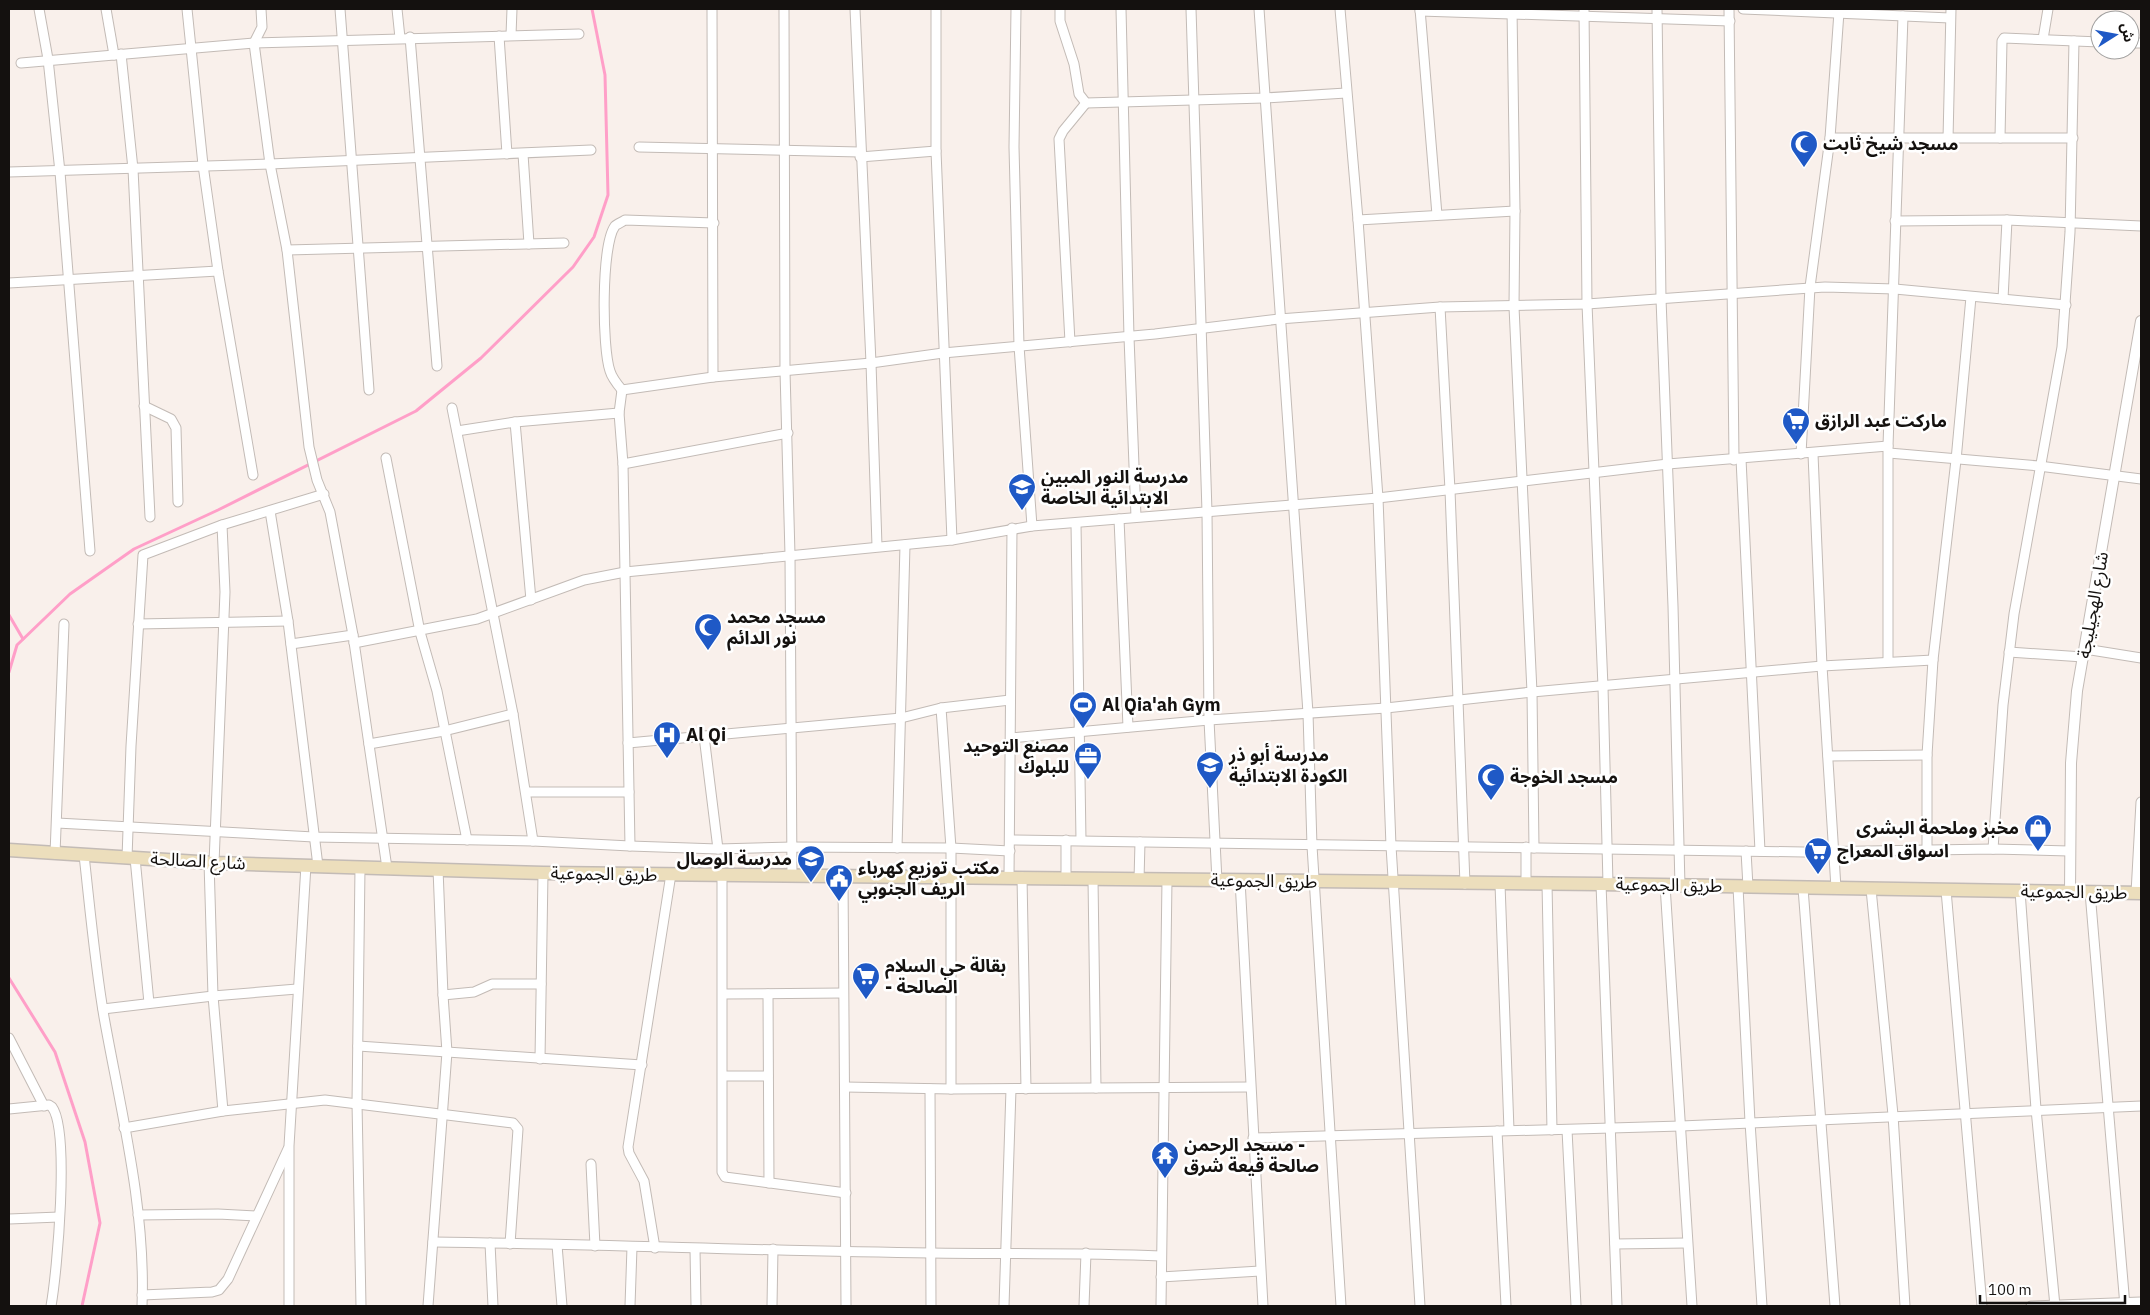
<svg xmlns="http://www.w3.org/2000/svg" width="2150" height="1315" font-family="'IBM Plex Sans','Noto Sans Arabic',sans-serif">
<rect width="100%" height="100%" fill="#f9f0eb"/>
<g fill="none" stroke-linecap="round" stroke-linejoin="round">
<!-- stream -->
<g stroke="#ff9fc8" stroke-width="3">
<path d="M9,615L23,639"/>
<path d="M9,672L17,645L70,594L134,549L218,510L416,411L481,358L573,267L594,237L608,195L605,75L592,9"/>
<path d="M9,978L55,1052L85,1142L100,1223L82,1306"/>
</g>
<!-- minor casing -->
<g stroke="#c3bbb6" stroke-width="11">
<g id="minor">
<path d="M39,9L48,59L60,172L90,551"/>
<path d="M106,9L114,55"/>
<path d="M187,9L203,165L218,271L253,475"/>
<path d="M261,9L262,27L254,43L270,164L287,250L309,447L317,480L330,512L353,635L387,868"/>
<path d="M340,9L369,390"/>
<path d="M397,9L400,38"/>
<path d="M712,9L713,377"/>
<path d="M784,9L785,371L790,555L792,876"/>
<path d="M855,9L871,363L877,546"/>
<path d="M936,9V151L952,540"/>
<path d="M1016,9L1014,147L1019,346L1032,526"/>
<path d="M1060,9V21L1074,64L1079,94L1086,103L1264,98L1346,93"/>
<path d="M1121,9L1129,337L1136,517"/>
<path d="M1191,9L1207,512L1209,720L1217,881"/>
<path d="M1259,9L1308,713L1312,846L1341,1306"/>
<path d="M1340,9L1358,220L1378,498L1391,846L1420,1306"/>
<path d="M1420,9L1437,215"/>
<path d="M1512,9L1515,211L1514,307L1532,692L1534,848"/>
<path d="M1584,9L1587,304L1603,687L1608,884"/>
<path d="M1657,9L1661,299L1673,606L1680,886"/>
<path d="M1729,9L1734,460"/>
<path d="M1743,9L1950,18"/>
<path d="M1420,11L1730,21"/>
<path d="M511,35L512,9"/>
<path d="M499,36L507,154"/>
<path d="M410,37L437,366"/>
<path d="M2043,39L2048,9"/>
<path d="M2130,43H2141"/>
<path d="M121,54L133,169L150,517"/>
<path d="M21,63L254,43L579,34"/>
<path d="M1830,138H2073"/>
<path d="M2000,138L2002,41L2004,38L2100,42"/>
<path d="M1948,139L1951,9"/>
<path d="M639,147L860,152"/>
<path d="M523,154L529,244"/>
<path d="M860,157L936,151"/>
<path d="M9,172L270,164L591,150"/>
<path d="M1358,220L1515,211"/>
<path d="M1895,221L2007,220L2141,226"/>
<path d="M287,250L564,243"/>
<path d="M9,283L218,271"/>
<path d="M2003,299L2007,220"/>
<path d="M1440,307L1450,490L1465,884"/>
<path d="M1070,342L1059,139L1063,131L1086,103"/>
<path d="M622,390L713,377L871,363L943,353L1155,334L1279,319L1440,307L1587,304L1825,287L1895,289L2066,305"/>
<path d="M622,390L619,413L623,464L630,846"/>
<path d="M622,390C617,384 612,378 610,371C602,348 601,245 615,226C617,224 622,222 625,220L714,223"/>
<path d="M144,406L171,419L176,428L178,502"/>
<path d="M452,408L513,714L533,841"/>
<path d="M515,422L531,600"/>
<path d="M457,431L515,422L619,413"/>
<path d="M1889,453L2039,466L2141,479"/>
<path d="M1801,454L1810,287L1830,138L1839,12"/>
<path d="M1813,454L1822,666L1836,888"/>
<path d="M386,458L420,632L437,691L467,840"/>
<path d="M1741,459L1760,851"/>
<path d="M623,464L788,433"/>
<path d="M270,511L288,621L318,866"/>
<path d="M1119,519L1128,727"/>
<path d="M1076,524L1081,840"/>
<path d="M138,624L288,621"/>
<path d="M354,643L477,619L584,580L625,572L952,540L1032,526L1378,498L1668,464L1888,446"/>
<path d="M291,644L353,635"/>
<path d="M2085,649L2141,658"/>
<path d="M2009,652L2083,657"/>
<path d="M1888,661V446L1903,16"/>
<path d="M941,708L951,848V1089"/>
<path d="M704,736L718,849"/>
<path d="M1011,738L1209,720L1386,708L1532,692L1822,666L1933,660"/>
<path d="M628,743L901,718L941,708L1010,700"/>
<path d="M369,744L444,731L513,714"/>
<path d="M1828,756L1927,755"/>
<path d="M527,792H629"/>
<path d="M57,823L314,837L533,841L630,846L718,849L793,847L951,848L1010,851"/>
<path d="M1010,840L1804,852L1993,849L2069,851"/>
<path d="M1066,840V879"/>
<path d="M897,848L905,545"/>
<path d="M1927,849V755L1933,660L1956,460L1971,297"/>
<path d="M1993,849L2003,705L2014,614L2062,347L2070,232L2074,41"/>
<path d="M1746,851L1748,887"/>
<path d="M55,854L64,624"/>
<path d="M84,855C90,909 95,964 104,1017C121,1112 146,1209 142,1306"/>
<path d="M127,858L131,746L143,555L222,525L324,494"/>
<path d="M135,858L149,1003"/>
<path d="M209,862L213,996L223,1111"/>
<path d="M214,863L225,592L222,525"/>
<path d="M360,868L357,1103L361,1306"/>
<path d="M722,875V1172L725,1177L846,1193"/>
<path d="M843,876L846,1306"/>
<path d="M1009,877L1012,528"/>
<path d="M1022,877L1026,1089"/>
<path d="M1093,879L1096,1088"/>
<path d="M1139,880L1140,842"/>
<path d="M1240,880L1263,1306"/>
<path d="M1500,884L1509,1130"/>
<path d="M1526,884V847"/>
<path d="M1547,884L1552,1130"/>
<path d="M1601,884L1617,1306"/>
<path d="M1665,885L1692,1306"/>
<path d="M1738,887L1750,1122L1762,1306"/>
<path d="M1803,888L1835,1306"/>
<path d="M1871,889L1893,1115L1905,1306"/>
<path d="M1946,890L1982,1306"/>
<path d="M2020,891L2036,1109L2055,1306"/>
<path d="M2090,892L2125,1306"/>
<path d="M2136,893L2141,802"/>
<path d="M723,994L843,993"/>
<path d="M768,994L769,1183"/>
<path d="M443,995L474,992L492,984H541"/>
<path d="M103,1009L213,996L297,989"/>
<path d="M9,1038L44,1106"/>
<path d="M358,1046L642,1065"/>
<path d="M540,1059L543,873"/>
<path d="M723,1076H768"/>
<path d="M845,1087L951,1089L1249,1087"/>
<path d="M930,1089L931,1306"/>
<path d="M9,1109L49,1105L52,1107C70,1131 57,1273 51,1306"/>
<path d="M124,1128L223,1111L325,1100L513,1123L518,1129L510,1244"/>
<path d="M1567,1130L1576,1306"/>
<path d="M1497,1131L1506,1306"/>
<path d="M1253,1138L1681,1126L2141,1106"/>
<path d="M591,1164L595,1246"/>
<path d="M138,1215L218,1214L256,1216"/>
<path d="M9,1219L59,1217"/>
<path d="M433,1242C599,1244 765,1251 931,1253C1008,1254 1085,1253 1161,1256"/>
<path d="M490,1243L493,1306"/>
<path d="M1615,1244L1687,1243"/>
<path d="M557,1245L562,1306"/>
<path d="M655,1248L644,1181L629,1153L628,1147L671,874"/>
<path d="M695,1249L696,1306"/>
<path d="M1161,1277L1260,1271"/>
<path d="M142,1295L212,1292L219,1290L228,1279L288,1149"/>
<path d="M289,1306V1146L306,865"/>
<path d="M428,1306L447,1052L443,995L438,869"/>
<path d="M630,1306L632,1247"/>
<path d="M772,1306L773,1249"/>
<path d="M1004,1306L1011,1089"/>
<path d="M1084,1306L1086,1253"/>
<path d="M1161,1306L1167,880"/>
<path d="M2031,1306L2141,1302"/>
</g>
</g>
<!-- tertiary casing -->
<g stroke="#c3bbb6" stroke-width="12">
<path id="tertiary" d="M2070,892L2071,763L2077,691L2141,321"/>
</g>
<!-- secondary casing -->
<g stroke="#c3bbb6" stroke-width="15">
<path id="secondary" d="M9,850L214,863L543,873L1601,884L2141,893"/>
</g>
<!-- minor -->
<use href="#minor" stroke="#fff" stroke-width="9"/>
<!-- tertiary -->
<use href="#tertiary" stroke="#fff" stroke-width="10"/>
<!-- secondary -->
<use href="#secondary" stroke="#ecdebc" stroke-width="12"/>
</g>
<!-- icons -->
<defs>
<g id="mosque-pin" transform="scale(1.4375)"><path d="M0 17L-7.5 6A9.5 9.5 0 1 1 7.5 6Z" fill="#1f59c6" stroke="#fff"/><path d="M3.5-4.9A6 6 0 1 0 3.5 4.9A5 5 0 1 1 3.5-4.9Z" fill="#fff"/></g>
<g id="supermarket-pin" transform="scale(1.4375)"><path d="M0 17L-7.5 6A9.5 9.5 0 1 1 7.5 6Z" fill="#1f59c6" stroke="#fff"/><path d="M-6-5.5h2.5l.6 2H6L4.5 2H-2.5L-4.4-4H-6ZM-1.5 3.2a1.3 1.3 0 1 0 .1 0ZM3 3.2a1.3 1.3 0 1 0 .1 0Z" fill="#fff"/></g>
<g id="school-pin" transform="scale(1.4375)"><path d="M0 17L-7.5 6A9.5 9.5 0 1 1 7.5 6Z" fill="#1f59c6" stroke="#fff"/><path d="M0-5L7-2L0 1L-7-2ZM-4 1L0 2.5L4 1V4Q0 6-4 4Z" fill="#fff"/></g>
<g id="stadium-pin" transform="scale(1.4375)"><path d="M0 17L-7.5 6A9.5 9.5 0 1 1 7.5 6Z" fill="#1f59c6" stroke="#fff"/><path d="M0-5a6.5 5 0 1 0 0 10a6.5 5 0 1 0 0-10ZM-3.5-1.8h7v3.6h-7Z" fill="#fff"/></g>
<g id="hospital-pin" transform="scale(1.4375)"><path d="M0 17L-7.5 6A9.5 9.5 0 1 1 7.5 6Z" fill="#1f59c6" stroke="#fff"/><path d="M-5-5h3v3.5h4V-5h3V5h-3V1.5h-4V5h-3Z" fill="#fff"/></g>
<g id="office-pin" transform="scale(1.4375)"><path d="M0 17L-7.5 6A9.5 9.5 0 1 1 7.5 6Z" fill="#1f59c6" stroke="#fff"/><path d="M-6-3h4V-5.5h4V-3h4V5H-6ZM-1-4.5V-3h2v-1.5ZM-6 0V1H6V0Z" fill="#fff"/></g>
<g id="shop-pin" transform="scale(1.4375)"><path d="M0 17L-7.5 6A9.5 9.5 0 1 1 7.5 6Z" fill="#1f59c6" stroke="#fff"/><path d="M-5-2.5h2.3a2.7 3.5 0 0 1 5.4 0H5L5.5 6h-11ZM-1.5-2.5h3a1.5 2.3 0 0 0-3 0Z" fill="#fff"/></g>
<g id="civic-pin" transform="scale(1.4375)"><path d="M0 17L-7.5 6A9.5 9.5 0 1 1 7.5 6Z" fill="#1f59c6" stroke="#fff"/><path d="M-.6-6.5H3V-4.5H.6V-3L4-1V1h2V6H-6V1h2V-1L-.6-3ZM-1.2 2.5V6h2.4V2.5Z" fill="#fff"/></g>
<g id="temple-pin" transform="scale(1.4375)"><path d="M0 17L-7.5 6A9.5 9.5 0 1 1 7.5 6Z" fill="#1f59c6" stroke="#fff"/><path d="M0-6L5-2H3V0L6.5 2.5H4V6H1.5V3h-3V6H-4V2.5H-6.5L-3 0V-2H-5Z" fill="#fff"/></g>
</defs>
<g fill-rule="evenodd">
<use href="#mosque-pin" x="1804" y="144"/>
<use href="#supermarket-pin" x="1796" y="421"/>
<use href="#school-pin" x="1022" y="487"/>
<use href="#mosque-pin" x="708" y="627"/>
<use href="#stadium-pin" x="1083" y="705"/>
<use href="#hospital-pin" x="667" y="735"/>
<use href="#office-pin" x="1088" y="756"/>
<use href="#school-pin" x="1210" y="765"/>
<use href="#mosque-pin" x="1491" y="777"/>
<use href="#shop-pin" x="2038" y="828"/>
<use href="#supermarket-pin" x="1818" y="851"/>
<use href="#school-pin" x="811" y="859"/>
<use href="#civic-pin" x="839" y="878"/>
<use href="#supermarket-pin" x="866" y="976"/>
<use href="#temple-pin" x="1165" y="1155"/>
</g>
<g text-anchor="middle" stroke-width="5" stroke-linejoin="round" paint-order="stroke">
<!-- poi labels -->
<g font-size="18" font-weight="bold" fill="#14110f" stroke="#fff" text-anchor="start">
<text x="1823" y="150">مسجد شيخ ثابت</text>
<text x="1815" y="427">ماركت عبد الرازق</text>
<text x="1041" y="483">مدرسة النور المبين<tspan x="1041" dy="21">الابتدائية الخاصة</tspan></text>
<text x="727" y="623">مسجد محمد<tspan x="727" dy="21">نور الدائم</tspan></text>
<text x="1102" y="711">Al Qia'ah Gym</text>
<text x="686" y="741">Al Qi</text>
<text x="1069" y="752" text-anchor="end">مصنع التوحيد<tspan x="1069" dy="21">للبلوك</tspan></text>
<text x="1229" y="761">مدرسة أبو ذر<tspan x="1229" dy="21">الكودة الابتدائية</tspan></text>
<text x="1510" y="783">مسجد الخوجة</text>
<text x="2019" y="834" text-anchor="end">مخبز وملحمة البشرى</text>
<text x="1837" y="857">اسواق المعراج</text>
<text x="792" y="865" text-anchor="end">مدرسة الوصال</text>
<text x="858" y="874">مكتب توزيع كهرباء<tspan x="858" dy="21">الريف الجنوبي</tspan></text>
<text x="885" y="972">بقالة حي السلام<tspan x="885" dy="21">- الصالحة</tspan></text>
<text x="1184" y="1151">مسجد الرحمن -<tspan x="1184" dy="21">صالحة قيعة شرق</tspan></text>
</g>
<!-- street labels -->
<g font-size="18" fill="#14110f" stroke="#fff">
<text transform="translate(2093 605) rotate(-80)" y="6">شارع الهجيليجة</text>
<text transform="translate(198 861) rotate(3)" y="6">شارع الصالحة</text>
<text transform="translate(604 874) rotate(1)" y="6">طريق الجموعية</text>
<text transform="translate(1264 881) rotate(1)" y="6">طريق الجموعية</text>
<text transform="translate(1669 885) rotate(1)" y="6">طريق الجموعية</text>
<text transform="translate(2074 892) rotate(1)" y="6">طريق الجموعية</text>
</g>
</g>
<!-- border -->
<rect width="2150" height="1315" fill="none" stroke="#14110f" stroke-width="20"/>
<!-- north arrow -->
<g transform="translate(2115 35) rotate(79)"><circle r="24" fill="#ffffff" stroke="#a1a09f"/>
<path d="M0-4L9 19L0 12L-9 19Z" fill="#1f59c6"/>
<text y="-8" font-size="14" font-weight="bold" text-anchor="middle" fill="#14110f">ش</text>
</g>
<!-- scale -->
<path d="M1980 1295v8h145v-8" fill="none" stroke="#14110f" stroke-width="2.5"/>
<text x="1988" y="1295" font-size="15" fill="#14110f" stroke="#ffffff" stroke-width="4" paint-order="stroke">100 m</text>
</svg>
